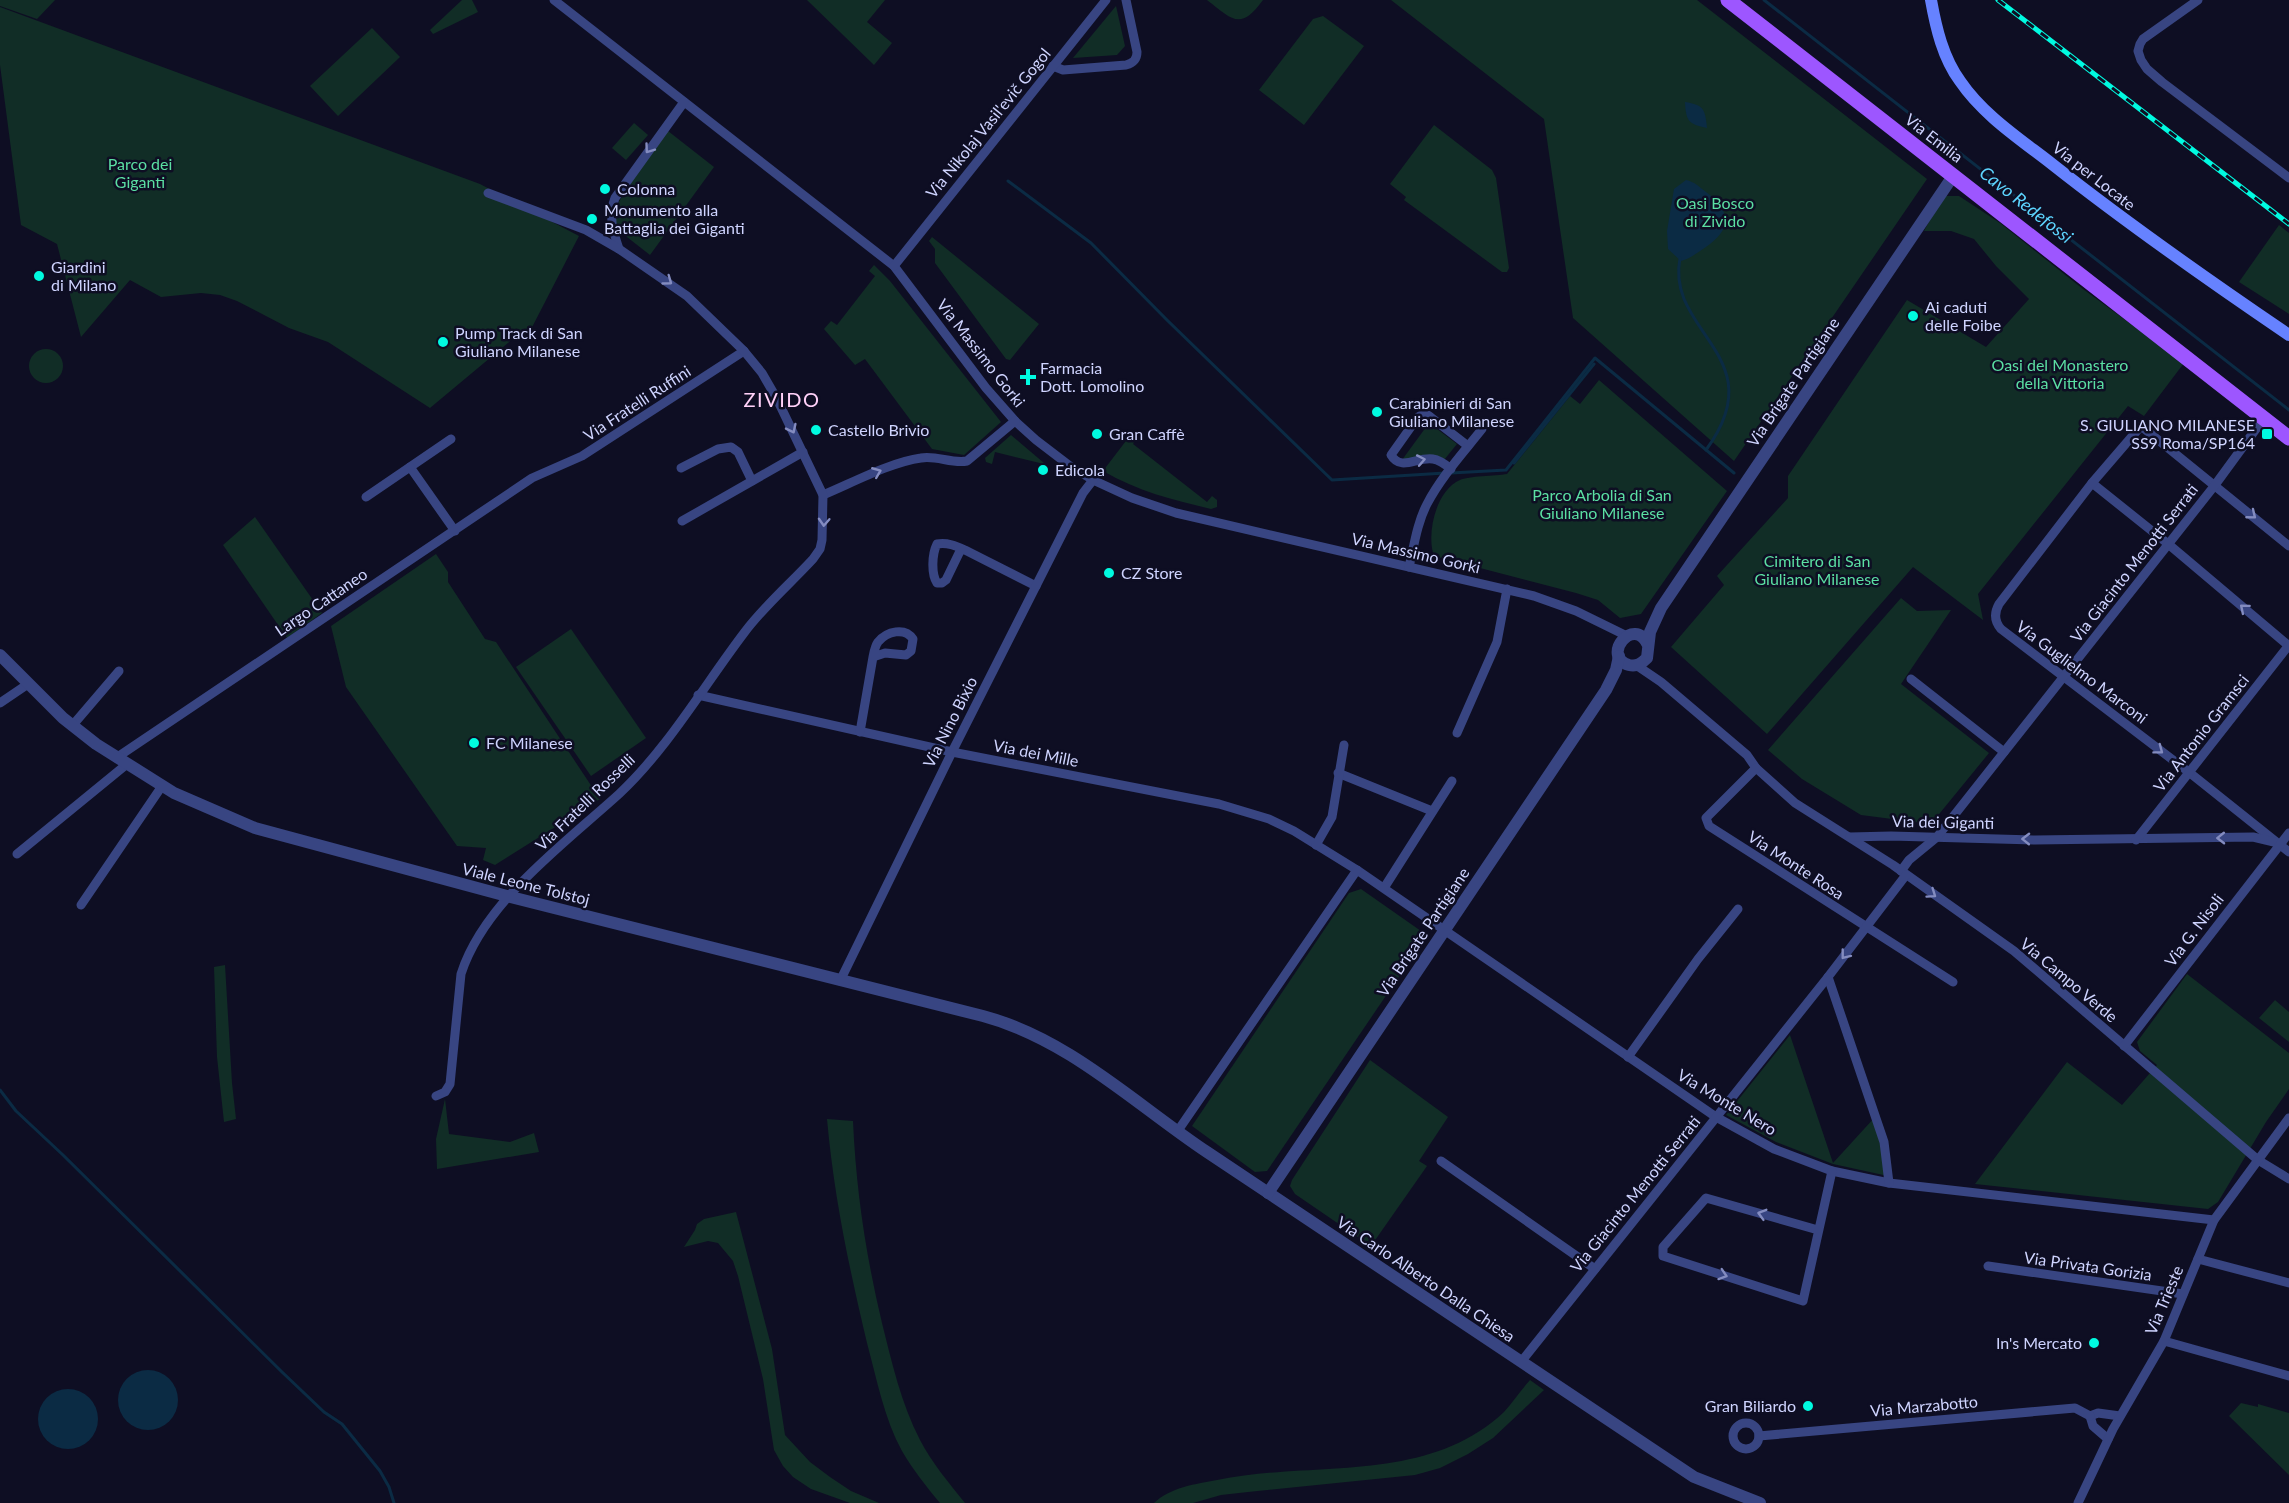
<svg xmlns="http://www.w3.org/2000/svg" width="2289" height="1503" font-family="Lato,sans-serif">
<rect width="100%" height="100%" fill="#0e0e23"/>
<!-- green -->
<g fill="#112d26">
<path d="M0,0H55L37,19L0,6Z"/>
<path d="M462,0H472L478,12L433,34L430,30Z"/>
<path d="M807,0H885L867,22L892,43L874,65Z"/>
<path d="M1207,0H1263C1240,31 1233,20 1207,0Z"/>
<path d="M1391,0H1697L1927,179L1734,461L1573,318L1544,119Z"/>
<path d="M1116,6L1125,46L1117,55L1073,58Z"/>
<path d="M0,7L480,184L579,236L527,337L520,333L430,408L328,342L289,328L237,301L220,295L201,293L161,297L130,280L81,337L57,244L21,225L0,65Z"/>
<path d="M1323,16L1364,46L1304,125L1259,90L1313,19Z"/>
<path d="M372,28L400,57L338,116L310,86Z"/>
<path d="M634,123L648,135L626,160L612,148Z"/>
<path d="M1434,125L1492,170L1496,178L1509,268L1507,272H1502L1404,200L1406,197L1390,184Z"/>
<path d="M668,131L714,167L650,255L618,230C615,225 614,218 615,212C620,193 655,149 668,131Z"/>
<path d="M1943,196H1959L2000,223L2083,289L2184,363L2144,416L2128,406L1978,594L1983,620L1913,567L1767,734L1671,647L1724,585L1717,576L1788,498V476L1907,300L1986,347L2029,299L1996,266L1974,239L1951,231H1924Z"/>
<path d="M2279,225L2289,233V314L2239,282Z"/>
<path d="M932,237L1039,324L1010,360L1006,359L935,263V249L929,241Z"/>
<path d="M874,265L890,281L1001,422L964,455L932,449L865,359L855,365L824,329L831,321L837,325L875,276L869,271Z"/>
<circle cx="46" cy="366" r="17"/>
<path d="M1599,380L1727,491L1641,614L1620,618L1598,600L1576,593L1434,556C1426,534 1436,490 1460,480C1468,476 1496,476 1507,474L1570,396L1580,404Z"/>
<path d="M1429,423L1457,444L1444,460H1402Z"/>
<path d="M1132,433L1137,438L1133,444L1207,502L1212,496L1217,500V507L1211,509C1173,500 1137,491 1103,471Z"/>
<path d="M1011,435L1044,463V464L995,452L992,464L986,462L985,458Z"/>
<path d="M255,517L322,613L287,638L223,545Z"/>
<path d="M436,554L448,572V582L485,639L496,642L600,799L495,865L483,860L486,848L457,846L346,687L331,626Z"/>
<path d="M1901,598L1917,611L1951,610L1901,684L1989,753L1931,824L1861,815L1802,779L1768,750Z"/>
<path d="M571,629L646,738L591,776L516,667Z"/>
<path d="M1361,889L1421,931L1422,937L1421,944L1267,1171L1255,1172L1192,1126L1349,893Z"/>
<path d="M225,965L232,1083L236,1119L224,1122L217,1057L214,967Z"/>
<path d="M2187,974L2289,1053V1089L2266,1122L2218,1202L2208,1209L1975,1184L2067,1062L2122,1105L2157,1065L2140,1051L2137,1042Z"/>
<path d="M2275,1000L2289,1012V1042L2259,1018Z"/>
<path d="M1790,1035L1833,1163L1875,1117L1888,1176L1833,1164L1776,1142L1726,1115Z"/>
<path d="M1370,1060L1448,1117L1419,1161L1427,1166L1371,1246L1295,1194L1290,1186L1292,1180Z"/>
<path d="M445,1099L449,1134L510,1142L534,1133L539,1152L437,1169L436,1139Z"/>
<path d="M827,1119L853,1121C856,1190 866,1256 882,1323C892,1363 901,1403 920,1440C932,1463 949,1483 965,1503H940C926,1486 913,1470 902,1451C884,1418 877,1380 867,1343C849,1267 834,1197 827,1119Z"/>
<path d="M736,1212L772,1349L785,1435L810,1462L830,1477L851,1491L879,1503H850L811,1489L793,1477L783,1466L774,1450L763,1379L738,1276L733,1261L718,1243L708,1241L684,1247L695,1230L697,1224L704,1219Z"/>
<path d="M1530,1380L1544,1390L1493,1438L1468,1454L1440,1468L1415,1475L1248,1492L1221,1495L1193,1503H1154C1171,1487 1196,1484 1217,1480C1313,1460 1426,1485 1504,1412C1513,1402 1521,1390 1530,1380Z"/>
<path d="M2241,1403L2258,1407V1404L2289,1413V1475L2229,1416Z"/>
</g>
<!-- water -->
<g fill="#0b2b44">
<path d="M1685,102C1704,105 1705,109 1707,128C1688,124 1686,121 1685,102Z"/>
<path d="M1686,180C1695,182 1698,186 1706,192C1731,211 1733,228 1706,247C1698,252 1690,259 1681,261L1668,249L1667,231L1674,189Z"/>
<circle cx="148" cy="1400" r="30"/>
<circle cx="68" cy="1419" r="30"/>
</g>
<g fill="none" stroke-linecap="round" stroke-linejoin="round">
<!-- stream -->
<g stroke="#0b2b44" stroke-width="3">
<path d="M1764,0L2289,410"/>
<path d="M1008,181L1091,243L1168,321L1332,480L1445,473"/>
<path d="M1680,258C1665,333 1775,356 1706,450"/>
<path d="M1514,463L1594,364"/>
<path d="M1451,473L1506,470L1595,358L1734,473"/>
<path d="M0,1090L16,1111L63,1155L282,1372L324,1412L342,1424L380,1471L389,1487L394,1503"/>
</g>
<!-- minor -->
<g stroke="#384582" stroke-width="9">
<path d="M554,0L894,266L986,388L1015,421L1036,440L1070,466L1093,480L1132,498L1176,513L1534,596L1576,611L1627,636"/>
<path d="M2198,0L2143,39L2140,44L2138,51L2141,60L2147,69L2162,82L2289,178"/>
<path d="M1053,66L1063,70L1126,65C1133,63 1137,60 1137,52L1126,0"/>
<path d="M619,249C613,231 608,216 615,198L684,102"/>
<path d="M894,266L1106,0"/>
<path d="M410,467L451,439"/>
<path d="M681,468L718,449L731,447L738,452L752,481"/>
<path d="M1451,469C1446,465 1440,460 1433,459C1418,456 1401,472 1391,455L1418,417L1423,414L1428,415L1468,446"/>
<path d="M2092,483L2167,543L2289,646"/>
<path d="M823,495C852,483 891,462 921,458C936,455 952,464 967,461L1015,421"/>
<path d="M366,497L410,467L455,531"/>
<path d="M682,521L803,452"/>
<path d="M2289,546L2141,426L2092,483L1999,604C1994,613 1994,621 2001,629L2190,773L2289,852"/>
<path d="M961,549L946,580L942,583H937C931,574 932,554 937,544C947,542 956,546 965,550L1036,586"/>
<path d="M1409,567C1414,546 1417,523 1427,504C1441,477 1463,453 1482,429"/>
<path d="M1636,665L1661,682L1747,755L1756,768L1795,803L1893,865L2014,951L2258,1160L2289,1179"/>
<path d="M1911,679L2004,752"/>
<path d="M698,695L952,752L1219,804L1269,819L1294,831L1357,870L1716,1117L1774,1149L1832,1171L1889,1183L2214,1220"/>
<path d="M0,703L28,684"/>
<path d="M72,726L119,671"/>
<path d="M860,732L873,657L885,653L906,655L911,651L913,639C905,627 887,631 878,642C875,646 874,652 873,657"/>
<path d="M1457,733L1497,642L1507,589"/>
<path d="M116,758L532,478L582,456L744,351"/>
<path d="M1756,768L1706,818L1709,826L1953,982"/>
<path d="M1338,773L1432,811"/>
<path d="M1850,837L1891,836L2035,840L2253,837L2274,842"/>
<path d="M2136,840L2289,645"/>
<path d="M1316,845L1332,817L1344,745"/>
<path d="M17,854L127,764"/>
<path d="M1901,871L1909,860L1937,837L2215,485L2264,418"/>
<path d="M1384,888L1452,781"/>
<path d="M81,905L162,786"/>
<path d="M1828,977L1884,1142L1889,1183"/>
<path d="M840,981L952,752L1083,493L1093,480"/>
<path d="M2124,1046L2289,833"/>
<path d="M1628,1057L1698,959L1738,909"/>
<path d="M436,1096L445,1092L450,1084L461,974C484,902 564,844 619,794C668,748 703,687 744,633C764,606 790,584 813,559L820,549L822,540L823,495L777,399L762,373L744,351L687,296L619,249L586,230L488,193"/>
<path d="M1177,1132L1357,870"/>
<path d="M1441,1161L1595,1269"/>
<path d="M1818,1230L1706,1198L1663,1247V1256L1803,1301L1832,1171"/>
<path d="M2198,1259L2289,1283"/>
<path d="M1988,1266L2183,1294"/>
<path d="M2164,1341L2289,1376"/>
<path d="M1521,1362L1828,977L1906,875"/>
<path d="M2090,1416L2098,1413L2120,1416"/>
<path d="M2090,1416L2093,1426L2108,1439"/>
<circle cx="1746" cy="1436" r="13"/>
<path d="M1759,1436L2075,1408L2090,1416"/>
<path d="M2078,1503L2113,1429L2164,1341L2214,1220L2289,1118"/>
</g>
<!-- tertiary -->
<g stroke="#384582" stroke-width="12">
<path d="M1648,645C1634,614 1600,657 1629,665C1637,667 1642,663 1647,658L1650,632L1661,608L1953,176"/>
<path d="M0,655L63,718L96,744L174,793L255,828L507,896L983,1016C1069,1039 1135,1104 1207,1152C1369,1260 1531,1369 1694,1477L1760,1503"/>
<path d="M1268,1193L1606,690L1616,670L1619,656"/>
</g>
<!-- secondary -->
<path stroke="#6682ff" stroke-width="12" d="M1931,0C1936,28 1943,58 1960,81C1983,115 2020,139 2052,164C2128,224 2208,280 2289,335"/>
<!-- primary -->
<path stroke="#9d56ff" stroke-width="15" d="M1728,0L2289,438"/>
<!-- rail casing -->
<g stroke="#00fae0" stroke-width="5">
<path id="rail" d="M1998,0L2289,224"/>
</g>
<!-- rail -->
<use href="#rail" stroke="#0e0e23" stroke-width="3" stroke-dasharray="9" stroke-linecap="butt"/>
</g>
<!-- one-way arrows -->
<defs><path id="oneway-chevron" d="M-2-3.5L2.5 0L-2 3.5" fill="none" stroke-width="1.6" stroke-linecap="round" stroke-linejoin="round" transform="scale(1.5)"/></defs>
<g stroke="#848cc0">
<use href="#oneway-chevron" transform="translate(649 149) rotate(126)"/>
<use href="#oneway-chevron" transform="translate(668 281) rotate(36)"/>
<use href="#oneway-chevron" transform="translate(792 429) rotate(64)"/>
<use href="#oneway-chevron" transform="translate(1421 460) rotate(-11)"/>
<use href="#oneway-chevron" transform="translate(877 472) rotate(-22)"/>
<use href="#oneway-chevron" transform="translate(2252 515) rotate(39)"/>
<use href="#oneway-chevron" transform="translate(824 522) rotate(93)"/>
<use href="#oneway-chevron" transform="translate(2244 608) rotate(-140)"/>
<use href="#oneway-chevron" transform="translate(2159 750) rotate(37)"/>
<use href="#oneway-chevron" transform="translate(2221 838) rotate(179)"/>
<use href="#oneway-chevron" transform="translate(2026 839) rotate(-179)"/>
<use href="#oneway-chevron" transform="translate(1932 894) rotate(35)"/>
<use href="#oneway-chevron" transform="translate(1845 955) rotate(128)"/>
<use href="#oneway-chevron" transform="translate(1762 1214) rotate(-164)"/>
<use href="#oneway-chevron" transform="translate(1723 1275) rotate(18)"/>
</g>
<!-- markers -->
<g fill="#00fae0" stroke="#0e0e23" stroke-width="2">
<circle cx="605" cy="189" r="6"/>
<circle cx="592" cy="219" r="6"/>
<circle cx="39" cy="276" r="6"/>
<circle cx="1913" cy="316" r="6"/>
<circle cx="443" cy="342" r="6"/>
<path d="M1025 368h6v6h6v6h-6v6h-6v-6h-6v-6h6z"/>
<circle cx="1377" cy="412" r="6"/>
<circle cx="816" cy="430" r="6"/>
<circle cx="1097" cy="434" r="6"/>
<rect x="2261" y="428" width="12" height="12" rx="3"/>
<circle cx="1043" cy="470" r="6"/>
<circle cx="1109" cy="573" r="6"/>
<circle cx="474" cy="743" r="6"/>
<circle cx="2094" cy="1343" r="6"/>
<circle cx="1808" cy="1406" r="6"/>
</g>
<g text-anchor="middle" stroke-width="5" stroke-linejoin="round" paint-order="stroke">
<!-- street labels -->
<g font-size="16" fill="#cfd4ff" stroke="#0e0e23">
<text transform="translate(988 123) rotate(-51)" y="6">Via Nikolaj Vasil'evič Gogol</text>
<text transform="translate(1934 138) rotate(38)" y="6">Via Emilia</text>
<text transform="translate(2094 176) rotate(38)" y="6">Via per Locate</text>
<text transform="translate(981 353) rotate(52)" y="6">Via Massimo Gorki</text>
<text transform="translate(1793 382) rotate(-56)" y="6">Via Brigate Partigiane</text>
<text transform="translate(637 403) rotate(-33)" y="6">Via Fratelli Ruffini</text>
<text transform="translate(1416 553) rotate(13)" y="6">Via Massimo Gorki</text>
<text transform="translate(2134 563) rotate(-52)" y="6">Via Giacinto Menotti Serrati</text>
<text transform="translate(321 602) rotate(-34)" y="6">Largo Cattaneo</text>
<text transform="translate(2082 672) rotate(37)" y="6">Via Guglielmo Marconi</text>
<text transform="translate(950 722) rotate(-63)" y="6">Via Nino Bixio</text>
<text transform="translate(2201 733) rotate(-52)" y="6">Via Antonio Gramsci</text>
<text transform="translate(1036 753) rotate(11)" y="6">Via dei Mille</text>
<text transform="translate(585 802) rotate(-44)" y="6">Via Fratelli Rosselli</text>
<text transform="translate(1943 822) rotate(1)" y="6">Via dei Giganti</text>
<text transform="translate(1796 865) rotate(33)" y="6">Via Monte Rosa</text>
<text transform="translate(526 884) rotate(14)" y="6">Viale Leone Tolstoj</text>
<text transform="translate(2194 930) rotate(-53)" y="6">Via G. Nisoli</text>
<text transform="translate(1423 932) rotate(-56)" y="6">Via Brigate Partigiane</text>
<text transform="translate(2069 980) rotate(40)" y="6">Via Campo Verde</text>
<text transform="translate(1727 1102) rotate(31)" y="6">Via Monte Nero</text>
<text transform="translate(1635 1194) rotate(-51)" y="6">Via Giacinto Menotti Serrati</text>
<text transform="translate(2088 1266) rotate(8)" y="6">Via Privata Gorizia</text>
<text transform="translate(1426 1279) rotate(34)" y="6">Via Carlo Alberto Dalla Chiesa</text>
<text transform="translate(2164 1300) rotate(-67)" y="6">Via Trieste</text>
<text transform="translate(1924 1406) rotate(-5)" y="6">Via Marzabotto</text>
</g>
<!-- park labels -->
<g font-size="16" fill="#5bdfa3" stroke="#0e0e23">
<text x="140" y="170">Parco dei<tspan x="140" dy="18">Giganti</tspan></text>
<text x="1715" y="209">Oasi Bosco<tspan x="1715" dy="18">di Zivido</tspan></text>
<text x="2060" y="371">Oasi del Monastero<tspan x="2060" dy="18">della Vittoria</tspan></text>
<text x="1602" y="501">Parco Arbolia di San<tspan x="1602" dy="18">Giuliano Milanese</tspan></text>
<text x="1817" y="567">Cimitero di San<tspan x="1817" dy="18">Giuliano Milanese</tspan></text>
</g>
<!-- poi labels -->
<g font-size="16" fill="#cfd4ff" stroke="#0e0e23" text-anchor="start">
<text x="617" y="195">Colonna</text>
<text x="604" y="216">Monumento alla<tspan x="604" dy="18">Battaglia dei Giganti</tspan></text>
<text x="51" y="273">Giardini<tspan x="51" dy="18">di Milano</tspan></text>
<text x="1925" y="313">Ai caduti<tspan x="1925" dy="18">delle Foibe</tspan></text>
<text x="455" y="339">Pump Track di San<tspan x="455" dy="18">Giuliano Milanese</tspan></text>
<text x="1040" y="374">Farmacia<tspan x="1040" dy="18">Dott. Lomolino</tspan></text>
<text x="1389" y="409">Carabinieri di San<tspan x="1389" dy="18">Giuliano Milanese</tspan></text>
<text x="2255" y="431" text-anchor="end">S. GIULIANO MILANESE<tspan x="2255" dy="18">SS9 Roma/SP164</tspan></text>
<text x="828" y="436">Castello Brivio</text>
<text x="1109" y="440">Gran Caffè</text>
<text x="1055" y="476">Edicola</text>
<text x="1121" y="579">CZ Store</text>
<text x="486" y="749">FC Milanese</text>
<text x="2082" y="1349" text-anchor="end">In's Mercato</text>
<text x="1796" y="1412" text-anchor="end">Gran Biliardo</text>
</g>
<!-- water labels -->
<g font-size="18" font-style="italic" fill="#5dd5ff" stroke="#0e0e23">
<text transform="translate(2026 205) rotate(38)" y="6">Cavo Redefossi</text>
</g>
<!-- quarter labels -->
<g font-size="20" letter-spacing="1.5" fill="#ffd1f8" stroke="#0e0e23">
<text x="782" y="407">ZIVIDO</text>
</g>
</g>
</svg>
